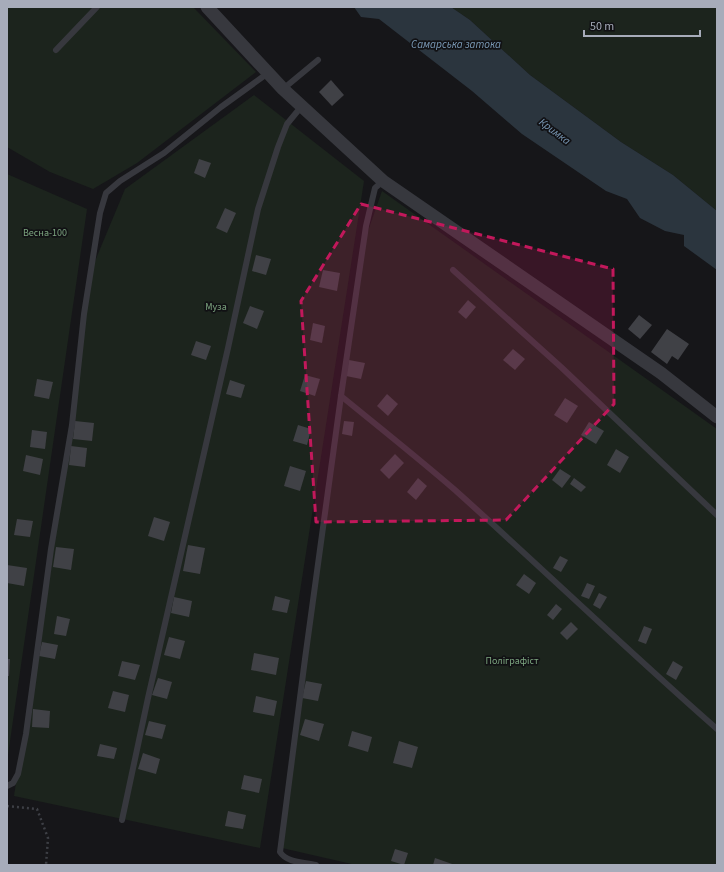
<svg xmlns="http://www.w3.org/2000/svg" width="724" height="872" font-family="'Source Sans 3',sans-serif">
<rect width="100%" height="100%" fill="#161619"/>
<!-- green -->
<g fill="#1c241d">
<path d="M7,7H193L256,72L137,163L93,189L50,172L7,147Z"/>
<path d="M451,7H717V211L673,175L621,142L530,75L470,20Z"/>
<path d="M254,95L364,181L260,848L14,796L93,266L125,189Z"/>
<path d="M7,174L87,209L7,762Z"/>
<path d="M382,191L717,429V865H356L282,848L317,570L367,234Z"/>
</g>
<!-- water -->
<path fill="#2b353e" d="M354,7H451L470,20L530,75L621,142L673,175L717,211V270L684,246V235L665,231L640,218L627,199L606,191L522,134L472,91L379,19L361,17Z"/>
<!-- building -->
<g fill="#404146">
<path d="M331,80L344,95L332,106L319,92Z"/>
<path d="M199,159L211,163L205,178L194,173Z"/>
<path d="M225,208L236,213L227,233L216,228Z"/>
<path d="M256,255L271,259L266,275L252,271Z"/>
<path d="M323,270L340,273L337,291L319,287Z"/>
<path d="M468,300L476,307L466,319L458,312Z"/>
<path d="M250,306L264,311L257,329L243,323Z"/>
<path d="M639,315L652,325L640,339L628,329Z"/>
<path d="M313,323L325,326L322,343L310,340Z"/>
<path d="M667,329L689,344L678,360L672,356L667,364L651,352Z"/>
<path d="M196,341L211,346L206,360L191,355Z"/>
<path d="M513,349L525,359L515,370L503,360Z"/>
<path d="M349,360L365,363L361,379L346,376Z"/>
<path d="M305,375L320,379L315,396L300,391Z"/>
<path d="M37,379L53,382L49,399L34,396Z"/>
<path d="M230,380L245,385L241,398L226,394Z"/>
<path d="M387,394L398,404L388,416L377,406Z"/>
<path d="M565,398L578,406L567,423L554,415Z"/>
<path d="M75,421L94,423L92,441L73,439Z"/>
<path d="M344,421L354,422L352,436L342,434Z"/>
<path d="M589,422L604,431L596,444L581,435Z"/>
<path d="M298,425L311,429L307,445L293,441Z"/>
<path d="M32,430L47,432L45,449L30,447Z"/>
<path d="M71,446L87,448L85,467L69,465Z"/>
<path d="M616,449L629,457L620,473L607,465Z"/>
<path d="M395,454L404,463L389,479L380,470Z"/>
<path d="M26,455L43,459L40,475L23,471Z"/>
<path d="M290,466L306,471L300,491L284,486Z"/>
<path d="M560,469L571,476L562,488L552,480Z"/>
<path d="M418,478L427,486L416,500L407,492Z"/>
<path d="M574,478L586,487L581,492L570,484Z"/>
<path d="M154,517L170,522L164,541L148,536Z"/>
<path d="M17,519L33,521L30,537L14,535Z"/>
<path d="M188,545L205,548L200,574L183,571Z"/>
<path d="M56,547L74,549L71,570L53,567Z"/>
<path d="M560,556L568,560L561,572L553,568Z"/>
<path d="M7,565L27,568L24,586L7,583Z"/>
<path d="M524,574L536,583L529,594L516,585Z"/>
<path d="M587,583L595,586L589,599L581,596Z"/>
<path d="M599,593L607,597L600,609L593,605Z"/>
<path d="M275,596L290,600L287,613L272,610Z"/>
<path d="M174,597L192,601L189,617L171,613Z"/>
<path d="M556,604L562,609L553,620L547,615Z"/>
<path d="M57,616L70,619L66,636L54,634Z"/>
<path d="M571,622L578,629L567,640L560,633Z"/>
<path d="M644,626L652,629L646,644L638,641Z"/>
<path d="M169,637L185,641L180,659L164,655Z"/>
<path d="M42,642L58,645L55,659L39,656Z"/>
<path d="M254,653L279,658L276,675L251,670Z"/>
<path d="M7,659H10L9,676H7Z"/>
<path d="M122,661L140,665L135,680L118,676Z"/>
<path d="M673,661L683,667L676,680L666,674Z"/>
<path d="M158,678L172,682L167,699L152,695Z"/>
<path d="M306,681L322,684L318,701L302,698Z"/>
<path d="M113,691L129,695L125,712L108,708Z"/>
<path d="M256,696L277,701L274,716L253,712Z"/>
<path d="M33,709L50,711L49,728L32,727Z"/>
<path d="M305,719L324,724L319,741L300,735Z"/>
<path d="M149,721L166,725L162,739L145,735Z"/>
<path d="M352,731L372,737L368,752L348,746Z"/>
<path d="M399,741L418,747L412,768L393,763Z"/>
<path d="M100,744L117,748L114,759L97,756Z"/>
<path d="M143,753L160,759L156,774L138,769Z"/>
<path d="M244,775L262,779L259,793L241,789Z"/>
<path d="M228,811L246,815L243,829L225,826Z"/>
<path d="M395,849L408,853L404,865L391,861Z"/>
<path d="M435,858L455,865H433Z"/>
</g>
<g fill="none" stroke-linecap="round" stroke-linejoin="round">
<!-- path -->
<path stroke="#3d3f45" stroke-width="2.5" stroke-dasharray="2 3" stroke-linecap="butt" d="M7,806L37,809L48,838L46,865"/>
<!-- lane -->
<g stroke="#37383e" stroke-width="6">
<path d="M56,50L97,7"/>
<path d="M283,89L318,60"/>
<path d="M453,270L561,367L717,515"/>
<path d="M341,396C379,427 418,458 455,490C543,569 628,651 717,729"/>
<path d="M7,786L13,783L18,774L26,734L51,549L72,425L84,314L100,213L106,193L120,181L164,153L221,107L268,73"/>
<path d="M122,820L148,698L228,348L258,209L278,147L287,124L301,107"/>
<path d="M316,865C304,862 287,863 280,852L305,659L341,396L366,226L375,188L383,181"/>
</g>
<!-- street -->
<path stroke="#37383e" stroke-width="13" d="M207,7L283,89L383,181L661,373L717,417"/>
</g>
<!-- marked area -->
<path fill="#c2185b" fill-opacity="0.2" stroke="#c2185b" stroke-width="3" stroke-dasharray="8 5" stroke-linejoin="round" d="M361,204L613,269L614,404L506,520L316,522L301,301Z"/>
<g text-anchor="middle" stroke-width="3.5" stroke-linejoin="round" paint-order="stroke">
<!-- park labels -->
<g font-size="10" fill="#7da680" stroke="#111114">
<text x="45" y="236">Весна-100</text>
<text x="216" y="310">Муза</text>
<text x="512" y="664">Поліграфіст</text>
</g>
<!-- water labels -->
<g font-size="11" font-style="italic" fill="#7b9ab7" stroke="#111114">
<text x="456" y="48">Самарська затока</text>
<text transform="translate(555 131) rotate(37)" y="4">Кримка</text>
</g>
</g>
<!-- border -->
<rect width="724" height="872" fill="none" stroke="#a7acba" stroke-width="16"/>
<!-- scale -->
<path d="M584 30v6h116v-6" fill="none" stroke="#a7acba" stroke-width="2"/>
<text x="590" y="30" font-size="12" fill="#a7acba" stroke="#111114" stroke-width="3" paint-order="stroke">50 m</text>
</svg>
